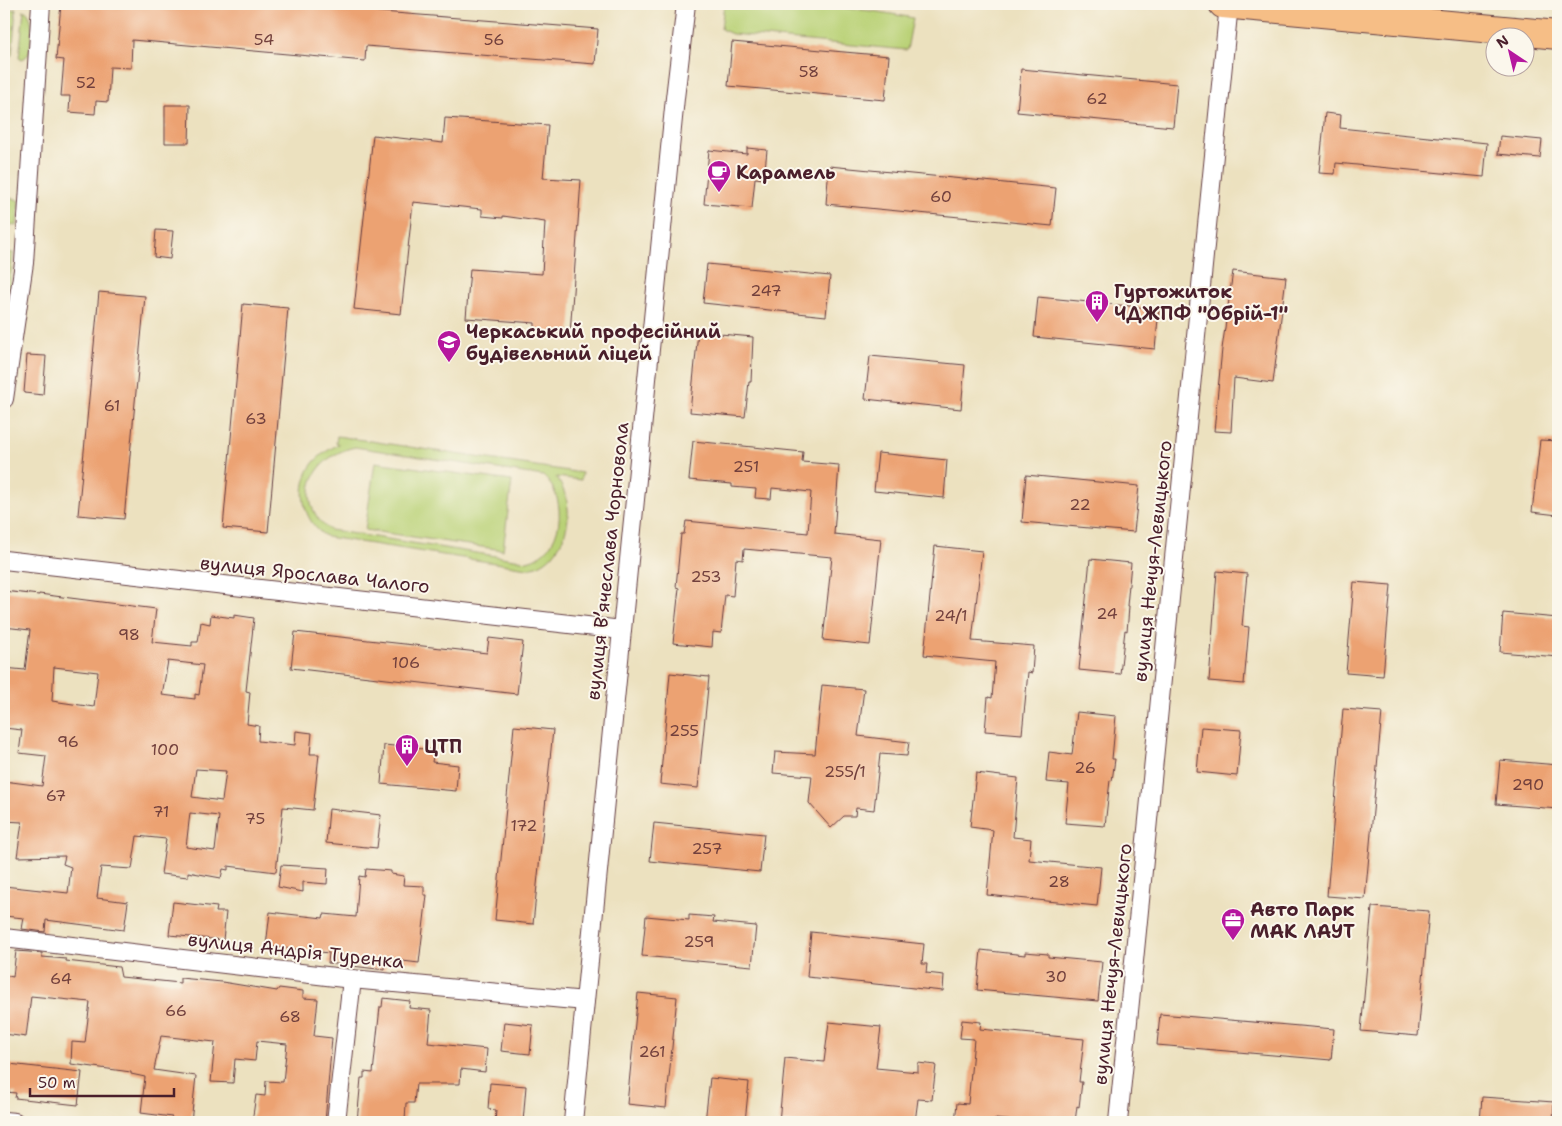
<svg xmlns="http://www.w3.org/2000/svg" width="1562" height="1126" font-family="'Shantell Sans',sans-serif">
<rect width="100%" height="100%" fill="#fbf7ec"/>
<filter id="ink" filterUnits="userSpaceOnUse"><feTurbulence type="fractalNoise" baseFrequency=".02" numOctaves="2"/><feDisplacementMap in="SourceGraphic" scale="10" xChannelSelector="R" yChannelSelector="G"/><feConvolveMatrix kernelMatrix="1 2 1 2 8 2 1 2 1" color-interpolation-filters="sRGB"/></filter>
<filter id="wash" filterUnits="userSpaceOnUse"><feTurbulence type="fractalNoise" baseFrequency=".0096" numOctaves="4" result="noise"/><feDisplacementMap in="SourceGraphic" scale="20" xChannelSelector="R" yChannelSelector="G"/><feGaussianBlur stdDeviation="1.12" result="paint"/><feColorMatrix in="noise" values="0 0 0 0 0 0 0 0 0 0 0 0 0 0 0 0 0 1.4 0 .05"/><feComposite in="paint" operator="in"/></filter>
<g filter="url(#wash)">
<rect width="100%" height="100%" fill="#ece1bf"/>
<!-- green -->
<g fill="#b9d176" stroke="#827850" fill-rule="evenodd">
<path d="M724,4C788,4 850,5 913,18L907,50L732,34L721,29Z"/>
<path d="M16,9L12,55L4,58L5,14L7,10Z"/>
<path d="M24,10C37,17 30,42 29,54L22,60L19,58Z"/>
<path d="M4,197L16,199L19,201L17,226L4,224Z"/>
<path d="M4,251L13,253L7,311H4Z"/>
<path d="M337,436L582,473L581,480L556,477C563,487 567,497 568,509C570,534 554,566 527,568L327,537C302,522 295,485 314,462C321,454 330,449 339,444L336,443ZM355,447L543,476C569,497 564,553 527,561L330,530C322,525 317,518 313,509C301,479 326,453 355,447Z"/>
<path d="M375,462L512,481L503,550L365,530Z"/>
</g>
<g id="blocks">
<!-- building -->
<g fill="#eca272" fill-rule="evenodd">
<path d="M61,4H339L370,7L369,11L598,29L595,64L366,46L365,61L132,40L131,68L110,67L108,102L96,101L95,114L69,112L70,96H61L64,60L56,59Z"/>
<path d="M732,42L889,56L885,100L728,86Z"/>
<path d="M1021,69L1177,84L1173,127L1017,112Z"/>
<path d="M165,105H190L189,143H165Z"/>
<path d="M1325,113L1341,115L1340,128L1487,143L1484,177L1336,163L1335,174L1319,173Z"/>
<path d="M445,118L548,125L543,178L581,180L570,334L535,331V323L466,318L470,269L542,274L545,222L503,216V218L482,216V209L413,202L401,314L354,309L373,135L443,143Z"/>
<path d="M1500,136L1542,140L1540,158L1498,154Z"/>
<path d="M747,148L767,150L764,179L755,178L752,208L704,204L709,150L747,154Z"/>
<path d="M829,166L1056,188L1052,226L826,204Z"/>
<path d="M156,230L173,231L170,259L154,257Z"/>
<path d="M707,264L830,276L826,316L703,303Z"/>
<path d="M1233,271L1286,277L1273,383L1234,378L1231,432L1214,431L1222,349Z"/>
<path d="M99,292L145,296L124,519L78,515Z"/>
<path d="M1038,297L1159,309L1155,349L1034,337Z"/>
<path d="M243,304L288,308L268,532L223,528Z"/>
<path d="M698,332L753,337L751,382H749L745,417L690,412Z"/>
<path d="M27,355L46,356L43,395L24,393Z"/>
<path d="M870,356L965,365L961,409L865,399Z"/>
<path d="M1540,440L1558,441V515L1532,512Z"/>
<path d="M693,441L803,452L802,462L839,465L834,534L881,539L870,645L823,640L832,557L744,549L743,560L736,559L733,596L725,595L721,633L713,632L712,647L673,643L679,588L676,587L681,534H684L686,521L808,533L811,492L772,488L771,499L755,498L756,489L732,487V484L689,480Z"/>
<path d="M878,453L947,460L944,498L874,491Z"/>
<path d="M1026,475L1139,486L1134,532L1022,522Z"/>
<path d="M935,546L982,551L972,641L1034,646L1032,673L1028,672L1022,734L985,731L988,697L992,698L995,662L924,655Z"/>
<path d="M1090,559L1131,563L1127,606H1129L1128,620L1127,631L1125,630L1120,674L1079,670Z"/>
<path d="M1217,571L1247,574L1242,626L1249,627L1244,684L1209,681Z"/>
<path d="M1354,582L1391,585L1383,676L1346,673Z"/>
<path d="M4,591L39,595V594L156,609L152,642L192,646V642H198L201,622L210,624L211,615L234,618V615L254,618L246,691L250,692L247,724L259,726L258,741L295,745L296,731L312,733L310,754H319L313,810L283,807L276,872L228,866V870L223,869L221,878L188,872V877L161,874L166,839L137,836L132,869L101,867L97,898L128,902L124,930L46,920L45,932L22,929L24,918L4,916V886L68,893L71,867L63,864L65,856L17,857L22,822L4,821V781L42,786L46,756L19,753L22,730L4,728V668L25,670L30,630L4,627ZM168,661L203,665L199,695L195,694V699L162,695ZM54,667L98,672L94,707L52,701ZM196,769L226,771L222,801L192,797ZM190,813L219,816L215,851L186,847Z"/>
<path d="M1503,613L1558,618V657L1500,652Z"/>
<path d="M295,632L487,653L489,638L523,642L517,694L291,668Z"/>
<path d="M670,673L709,677L698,788L660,784Z"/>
<path d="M822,685L864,689L858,736L909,742L907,756L880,754L874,810L856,808L855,816H844L831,828L809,803L812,776L773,773L775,752L815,754Z"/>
<path d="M1343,709L1382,712L1365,899L1327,896Z"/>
<path d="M1077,712L1116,716L1112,759H1115L1112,781L1110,780L1105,826L1065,823L1069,784L1046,782L1049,752L1072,755Z"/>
<path d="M514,726L553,730L533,924L495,920Z"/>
<path d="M1201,727L1241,730L1237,776L1197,772Z"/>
<path d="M384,745L434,750L432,762L458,765L456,791L381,784Z"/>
<path d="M1500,760L1558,765V809L1496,804Z"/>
<path d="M976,773L1018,778L1013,837L1031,839L1029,860L1101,867L1097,906L987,895L993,830L970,827Z"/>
<path d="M329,809L381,815L377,848L326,843Z"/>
<path d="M654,823L764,834L760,872L650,861Z"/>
<path d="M281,865L328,868L327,884L303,882V892L278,887Z"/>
<path d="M366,869L391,871V874L404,876L403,885L424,886V895H427L419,963L386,959L385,970L328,963L329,953L266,946L270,912L323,918L324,914L356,917L359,876L365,877Z"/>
<path d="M173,902L217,907L216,912H226L223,940L169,935Z"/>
<path d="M1372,907L1429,911L1418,1036L1361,1031Z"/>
<path d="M689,915L714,917L713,922L756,926L752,966L642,956L646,916L689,920Z"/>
<path d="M811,932L924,944L922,964H927L926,973L944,975L943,991L807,977Z"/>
<path d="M981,950L1025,955V952L1048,954V957L1102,962L1098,1001L977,990Z"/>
<path d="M16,951L42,953V957L66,959V961L119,967L121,977L180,983V978L222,982L277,991L279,988L303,991V998L318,999L314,1036L332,1038L325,1122H252L256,1095L265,1096L266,1081L283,1082L287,1044L257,1041L255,1061L235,1059L233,1083L211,1082L215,1042L161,1036L154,1070L196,1076L191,1122H172V1117L141,1113L145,1077L131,1074V1072L71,1064L72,1042L85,1043L90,1002L31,996L26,1037L4,1034V975L13,977Z"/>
<path d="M638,993L677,997L666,1108L627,1104Z"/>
<path d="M383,998L410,1001L409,1008L431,1010L428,1043L487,1049L485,1072L461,1069L460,1084H416L414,1103H406L405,1122H357L361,1078H364V1072L373,1073L380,1007H382Z"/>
<path d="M1160,1014L1334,1029L1331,1060L1157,1045Z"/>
<path d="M962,1020L981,1022L980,1029L1084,1039L1079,1082H1082L1079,1107L1077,1106L1075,1122H1026L995,1119V1122H955L957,1103L968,1104L974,1039L960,1038Z"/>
<path d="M504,1022L533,1025L530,1054L501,1051Z"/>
<path d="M829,1022L881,1027L876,1068L918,1072V1063L936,1065L932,1100L918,1099L915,1122H779L785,1058L824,1062Z"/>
<path d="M9,1064L82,1072L78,1105L15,1098L16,1093L6,1092Z"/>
<path d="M710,1078L749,1082L745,1122H705Z"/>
<path d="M490,1083L526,1086L523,1122H495L496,1110L488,1109Z"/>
<path d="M1482,1097L1554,1102L1553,1122H1480Z"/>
</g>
</g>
</g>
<g filter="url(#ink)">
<use href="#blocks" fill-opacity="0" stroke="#623c41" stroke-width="1"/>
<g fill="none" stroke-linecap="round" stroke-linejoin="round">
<!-- street casing -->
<g stroke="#623c41" stroke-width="20">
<g id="street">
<path d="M4,399L24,263L41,4"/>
<path d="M4,560L622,630"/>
<path d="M4,938L352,979L585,1001"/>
<path d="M4,1121L15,1122"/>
<path d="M336,1122L352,979"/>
<path d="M573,1122L675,98L686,4"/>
<path d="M1118,1122L1229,4"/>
</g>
</g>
<!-- primary casing -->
<g stroke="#623c41" stroke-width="30">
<path id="primary" d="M1223,4L1558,35"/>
</g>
<!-- street -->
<use href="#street" stroke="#fff" stroke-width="18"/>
<!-- primary -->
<use href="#primary" stroke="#f6be86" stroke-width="28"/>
</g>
</g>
<!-- icons -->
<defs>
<g id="cafe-pin" transform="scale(1.25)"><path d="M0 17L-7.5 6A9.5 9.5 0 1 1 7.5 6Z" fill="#b5179e" stroke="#fbf7ec"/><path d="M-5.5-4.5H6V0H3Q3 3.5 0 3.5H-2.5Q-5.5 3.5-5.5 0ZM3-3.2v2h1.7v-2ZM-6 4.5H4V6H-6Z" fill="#fff"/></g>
<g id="building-pin" transform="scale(1.25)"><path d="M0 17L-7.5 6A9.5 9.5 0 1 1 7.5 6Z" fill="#b5179e" stroke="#fbf7ec"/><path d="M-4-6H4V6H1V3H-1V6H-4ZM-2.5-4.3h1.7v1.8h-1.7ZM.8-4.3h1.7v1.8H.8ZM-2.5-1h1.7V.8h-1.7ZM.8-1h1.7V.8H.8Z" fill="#fff"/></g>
<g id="university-pin" transform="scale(1.25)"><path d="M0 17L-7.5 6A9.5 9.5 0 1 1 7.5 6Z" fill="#b5179e" stroke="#fbf7ec"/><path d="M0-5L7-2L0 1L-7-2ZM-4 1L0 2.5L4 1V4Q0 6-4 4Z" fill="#fff"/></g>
<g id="office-pin" transform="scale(1.25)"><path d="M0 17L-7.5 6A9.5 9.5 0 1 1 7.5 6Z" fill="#b5179e" stroke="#fbf7ec"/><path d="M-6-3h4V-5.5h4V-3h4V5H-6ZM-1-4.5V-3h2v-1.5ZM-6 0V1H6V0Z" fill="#fff"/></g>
</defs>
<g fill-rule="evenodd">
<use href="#cafe-pin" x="719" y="172"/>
<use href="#building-pin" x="1097" y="302"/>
<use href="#university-pin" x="449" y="342"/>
<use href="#building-pin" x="407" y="746"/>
<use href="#office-pin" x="1233" y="920"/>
</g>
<g text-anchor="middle" stroke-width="4" stroke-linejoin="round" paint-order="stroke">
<!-- number labels -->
<g font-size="16" fill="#72403d">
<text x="264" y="45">54</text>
<text x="494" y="45">56</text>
<text x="809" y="77">58</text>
<text x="86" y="88">52</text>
<text x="1097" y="104">62</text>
<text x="941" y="202">60</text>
<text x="766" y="296">247</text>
<text x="112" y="411">61</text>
<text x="256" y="424">63</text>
<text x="746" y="472">251</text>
<text x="1080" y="510">22</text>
<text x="706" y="582">253</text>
<text x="1107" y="619">24</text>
<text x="951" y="621">24/1</text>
<text x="129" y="640">98</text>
<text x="406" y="668">106</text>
<text x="684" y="736">255</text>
<text x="68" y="747">96</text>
<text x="165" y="755">100</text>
<text x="1085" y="773">26</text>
<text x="845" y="777">255/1</text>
<text x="1528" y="790">290</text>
<text x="56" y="801">67</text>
<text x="161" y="817">71</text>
<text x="255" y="824">75</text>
<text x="524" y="831">172</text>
<text x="707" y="854">257</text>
<text x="1059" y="887">28</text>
<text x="699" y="947">259</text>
<text x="1056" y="982">30</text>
<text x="61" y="984">64</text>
<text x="176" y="1016">66</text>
<text x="290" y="1022">68</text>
<text x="652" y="1057">261</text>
</g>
<!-- poi labels -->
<g font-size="19" font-weight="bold" fill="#4a1f2b" stroke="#fbf7ec" text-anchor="start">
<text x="736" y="179">Карамель</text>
<text x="1114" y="298">Гуртожиток<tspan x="1114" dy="22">ЧДЖПФ "Обрій-1"</tspan></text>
<text x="466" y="338">Черкаський професійний<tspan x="466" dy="22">будівельний ліцей</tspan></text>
<text x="424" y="753">ЦТП</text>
<text x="1250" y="916">Авто Парк<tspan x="1250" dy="22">МАК ЛАУТ</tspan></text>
</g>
<!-- street labels -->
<g font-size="19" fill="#4a1f2b" stroke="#fbf7ec">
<text transform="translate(607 561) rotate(-84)" y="7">вулиця Вʼячеслава Чорновола</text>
<text transform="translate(1152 561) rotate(-84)" y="7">вулиця Нечуя-Левицького</text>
<text transform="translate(315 574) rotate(6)" y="7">вулиця Ярослава Чалого</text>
<text transform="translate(296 950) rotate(6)" y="7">вулиця Андрія Туренка</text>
<text transform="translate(1112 964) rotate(-84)" y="7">вулиця Нечуя-Левицького</text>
</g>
</g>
<!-- margin -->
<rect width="1562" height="1126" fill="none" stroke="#fbf7ec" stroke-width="20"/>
<!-- north arrow -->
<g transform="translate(1510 52) rotate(325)"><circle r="24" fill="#fbf7ec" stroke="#b4a19f"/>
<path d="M0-4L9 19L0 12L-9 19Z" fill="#b5179e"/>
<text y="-8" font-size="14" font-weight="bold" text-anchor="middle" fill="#4a1f2b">N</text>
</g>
<!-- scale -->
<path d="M30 1088v8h144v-8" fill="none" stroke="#4a1f2b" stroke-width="2.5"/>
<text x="38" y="1088" font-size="15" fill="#4a1f2b" stroke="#fbf7ec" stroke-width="4" paint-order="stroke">50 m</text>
</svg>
